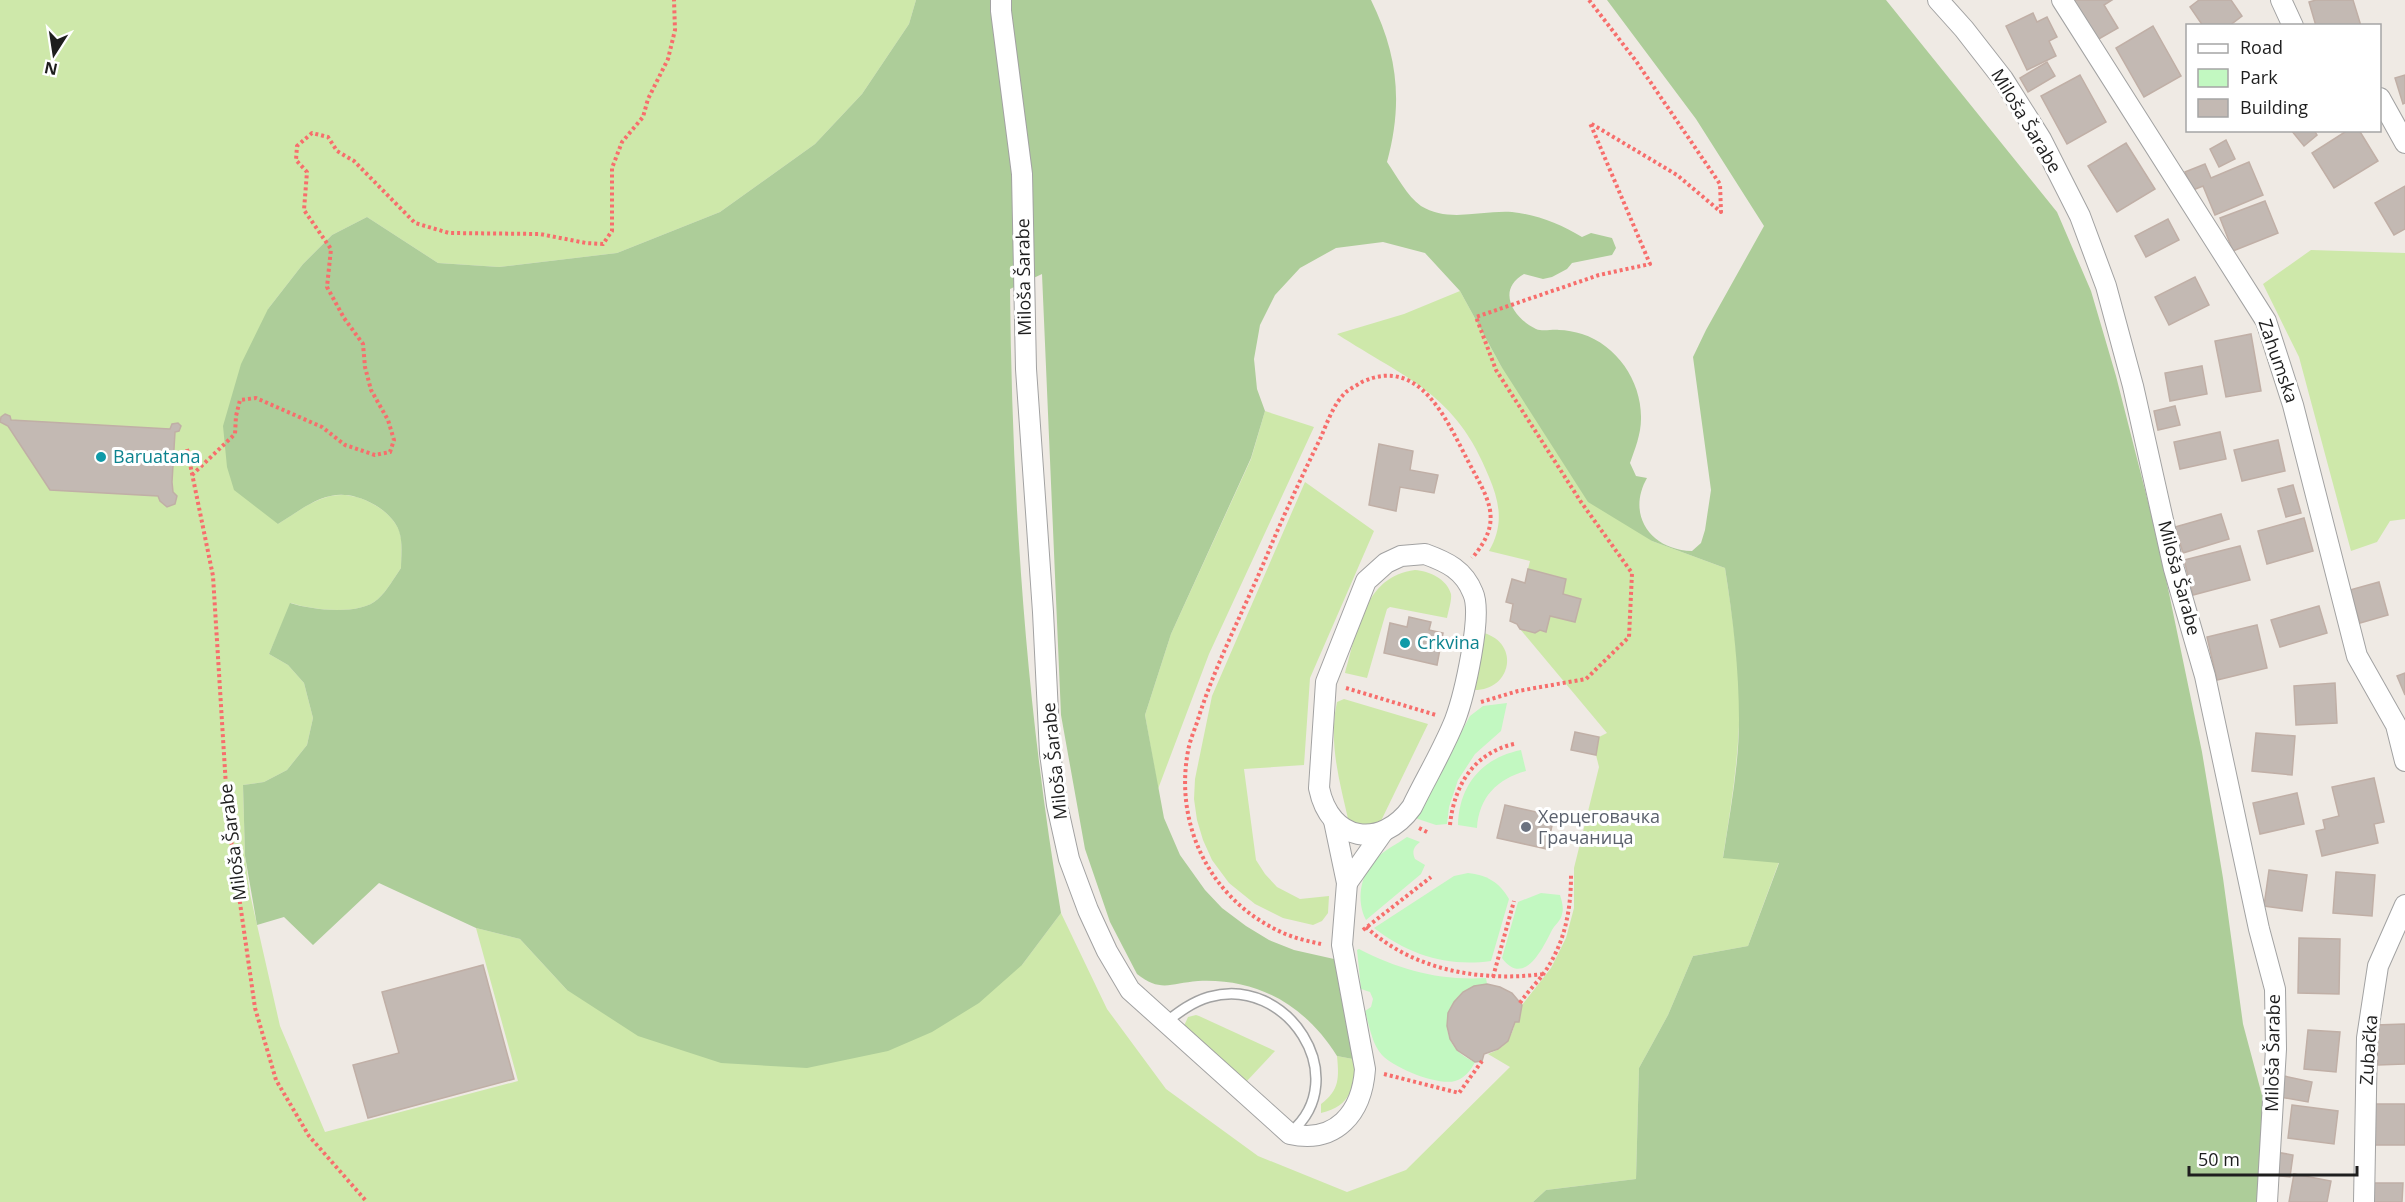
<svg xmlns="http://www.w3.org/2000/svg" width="2405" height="1202" font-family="'Open Sans',sans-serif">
<rect width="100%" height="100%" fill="#efeae4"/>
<!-- grass -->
<g fill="#cee8aa">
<path d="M0,0H916L909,24L862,94L815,144L720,212L617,253L499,267L438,263L367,217L332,235L303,264L268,309L278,524C311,503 334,483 373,504C383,509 394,519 399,530C403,540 401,557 401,568C394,578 387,591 378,599C360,616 312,610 291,603L269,654L288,665L304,683L313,718L307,745L287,770L264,782L243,785L245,856L250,894L280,1026L325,1132L518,1081L476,928L520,939L567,990L1022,965L1061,913L1107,1009L1166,1089L1258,1156L1347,1192L1406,1170L1510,1067L1488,1054C1504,1049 1512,1038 1515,1022L1519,1021L1522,1005L1551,968L1566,938L1574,908V868L1599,767L1596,755L1599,737L1607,733L1520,629L1535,633L1540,630L1546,631L1550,616L1575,622L1581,599L1563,594L1566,579L1528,569L1530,561L1489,551C1504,525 1500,503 1489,477C1456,393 1406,379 1337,334L1404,314L1460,291L1501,366L1652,541L1725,568C1733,620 1741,672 1739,725C1737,770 1730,813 1723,857L1779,862L1748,946L1693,956L1668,1015L1639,1068L1636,1179L1546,1190L1533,1202H0Z"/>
<path d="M2311,250L2405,253V519L2390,521L2377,542L2351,551L2299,357L2263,284Z"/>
<path d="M1265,411L1314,427L1209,654L1158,789L1145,715L1171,634L1251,459Z"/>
<path d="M1305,482L1374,531L1310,678L1304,765L1244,769L1256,860L1265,874L1277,887L1300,899L1329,896L1328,913L1322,921L1313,925L1283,918L1255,904L1229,883L1212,860L1203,840L1197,820L1194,799L1195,779L1212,696Z"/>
<path d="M1415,570C1429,571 1447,579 1451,594C1452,600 1448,612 1447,618L1390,607L1387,609L1367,678L1345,673C1357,632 1364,576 1415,570Z"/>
<path d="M1484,633C1521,644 1511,692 1472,690Z"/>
<path d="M1344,699L1428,724L1379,825L1349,823C1340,783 1328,743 1337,702Z"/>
<path d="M1196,1015L1199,1016L1275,1051L1246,1082L1184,1026L1188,1017Z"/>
<path d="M1337,1056L1358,1060C1353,1087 1352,1106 1321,1113V1104C1340,1090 1339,1077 1337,1056Z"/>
</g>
<!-- forest -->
<path fill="#adcd99" d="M916,0H1371C1398,55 1403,103 1387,162C1397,176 1407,196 1421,206C1448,223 1482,210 1512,212C1538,215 1560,224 1582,237L1591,233L1612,238L1616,248L1612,255L1572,263L1567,269L1552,277L1543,279L1524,274C1496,290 1513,318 1536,329C1543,332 1552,329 1559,330C1566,330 1575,332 1582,334C1617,345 1642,382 1641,419C1641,434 1635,449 1630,463L1636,476L1647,478C1626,515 1651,550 1692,551L1701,543L1705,530L1711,490L1693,357L1706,330L1764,226L1696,119L1607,0H1886L2057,212L2091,291L2116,376L2159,545L2202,752L2223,878L2243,1024L2263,1099L2264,1150L2258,1202H1533L1546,1190L1636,1179L1639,1068L1668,1015L1693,956L1748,946L1779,863L1723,858C1730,812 1739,766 1739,720C1739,669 1733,619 1725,568L1652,541L1588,502L1501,366L1460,291L1425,253L1383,242L1336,248L1300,268L1275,295L1260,325L1254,359L1257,389L1265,411L1251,458L1171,634L1145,715L1164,818L1180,855L1205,890L1222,908L1246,926L1269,940L1294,950L1334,959L1340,975L1358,1060L1337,1056C1306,1006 1258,978 1198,981C1171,983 1161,993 1137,974L1110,922L1085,849L1061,715L1042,274L1010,289C1012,498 1026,707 1061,913L1022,965L979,1003L932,1032L888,1051L807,1068L721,1063L638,1036L567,990L520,939L476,928L379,883L313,945L284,917L257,925L245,856L243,785L264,782L287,770L307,745L313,718L304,683L288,665L269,654L290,603C312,610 360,616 378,599C387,591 394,578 401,568C401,557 403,542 399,531C396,521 384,510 375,505C334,482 313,502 278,524L234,490L227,467L223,426L241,364L268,309L303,264L332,235L367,217L438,263L499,267L617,253L720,212L815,144L862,94L909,24Z"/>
<!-- park -->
<g fill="#c2f8c1">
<path d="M1507,703L1501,731L1475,754L1458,780L1449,807L1447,824L1436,825L1415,818L1470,716L1483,706Z"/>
<path d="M1521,750L1526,771C1497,779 1479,797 1477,828L1458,825C1459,785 1482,758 1521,750Z"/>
<path d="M1407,837L1420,842C1413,847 1412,852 1415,859L1425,865L1421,874L1366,920C1356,901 1360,874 1376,859C1384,850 1397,844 1407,837Z"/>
<path d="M1468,873C1487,875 1499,882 1509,899L1491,961C1447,967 1409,955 1374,928L1454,876Z"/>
<path d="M1541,893L1560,895C1562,902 1564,908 1562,914C1561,921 1555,924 1552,930C1543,948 1524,988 1502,958L1518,902Z"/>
<path d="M1359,949C1400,970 1440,981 1486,978L1487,984C1442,991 1431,1044 1475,1062C1471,1070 1465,1078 1455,1081C1438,1086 1394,1068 1382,1055C1372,1044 1369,1025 1365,1011L1371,1007L1373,999L1370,992L1361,989L1357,950Z"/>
</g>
<!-- building -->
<g fill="#c3b9b3" stroke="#c0afa6" stroke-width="1.5">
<path d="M2072,0H2112L2104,5L2118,28L2097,40Z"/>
<path d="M2199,0H2231L2242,16L2229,26H2203L2190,7Z"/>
<path d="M2316,0H2353L2361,26H2316L2309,2Z"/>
<path d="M2033,13L2037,22L2047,17L2057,37L2049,41L2056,56L2027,70L2006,26Z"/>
<path d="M2153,26L2181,76L2144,97L2116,48Z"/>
<path d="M2047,62L2055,76L2028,92L2020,78Z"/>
<path d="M2080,75L2106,122L2067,144L2041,96Z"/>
<path d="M2405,75V103L2403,104L2395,78Z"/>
<path d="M2291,130H2314L2317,135L2304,146Z"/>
<path d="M2348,130H2359L2378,161L2334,188L2312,153Z"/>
<path d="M2226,140L2235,159L2219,167L2210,149Z"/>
<path d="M2126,143L2155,189L2117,212L2088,166Z"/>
<path d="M2249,162L2263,195L2215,215L2203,186L2193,190L2185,172L2205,164L2211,178Z"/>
<path d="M2405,186V229L2394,235L2375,203Z"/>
<path d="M2265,201L2278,233L2233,251L2220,218Z"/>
<path d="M2168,219L2179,240L2146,257L2135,236Z"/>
<path d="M2195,277L2209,305L2169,325L2155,297Z"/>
<path d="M2251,334L2261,391L2226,397L2215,341Z"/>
<path d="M2202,366L2207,394L2170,401L2165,373Z"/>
<path d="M2175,406L2180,425L2158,430L2154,411Z"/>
<path d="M5,414L10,416L11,420L170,429L172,424L178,423L181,426L179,431L175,432L172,482L173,492L177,496L175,504L167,507L160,501L158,496L50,490L8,426L0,422L1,417Z"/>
<path d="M2220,432L2226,459L2180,469L2174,442Z"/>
<path d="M2278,440L2285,471L2242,481L2234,450Z"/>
<path d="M1379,444L1413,451L1410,470L1438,475L1434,493L1400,487L1396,511L1369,505Z"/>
<path d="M2293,485L2301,513L2286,517L2278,489Z"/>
<path d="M2221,514L2229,539L2183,553L2175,527Z"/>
<path d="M2304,518L2313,551L2267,564L2258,531Z"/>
<path d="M2240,546L2250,580L2193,595L2184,560Z"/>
<path d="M1528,569L1566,579L1563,594L1581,599L1575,622L1550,616L1546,632L1540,630L1535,633L1520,629L1517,624L1510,621L1513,604L1506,602L1512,579L1525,583Z"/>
<path d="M2379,582L2388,615L2360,623L2350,590Z"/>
<path d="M2319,606L2327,633L2280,647L2271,620Z"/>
<path d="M1409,617L1431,622L1429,630L1443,633L1437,665L1384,653L1390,623L1407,627Z"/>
<path d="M2257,625L2267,668L2217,680L2207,637Z"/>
<path d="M2405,673V695L2397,676Z"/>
<path d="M2335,683L2337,723L2296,725L2294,686Z"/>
<path d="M1575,732L1599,737L1596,755L1571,750Z"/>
<path d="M2256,733L2295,736L2292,775L2252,771Z"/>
<path d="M2374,778L2384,822L2374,824L2378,843L2322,856L2316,831L2325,829L2323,820L2339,816L2332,787Z"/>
<path d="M2297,793L2304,824L2260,834L2253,803Z"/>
<path d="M1505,805L1554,816L1547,849L1497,838Z"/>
<path d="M2269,870L2307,875L2302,911L2264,906Z"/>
<path d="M2336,872L2375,875L2372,916L2333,913Z"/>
<path d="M2299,938L2340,939L2339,994L2298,993Z"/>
<path d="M483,965L514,1079L368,1118L353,1065L399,1053L382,992Z"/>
<path d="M1487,984L1500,987L1512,993L1522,1005L1519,1022H1515L1508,1041L1498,1049L1484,1054L1482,1061L1475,1062L1457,1050L1450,1039L1447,1026L1448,1013L1454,1002L1463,992L1474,986Z"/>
<path d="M2405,1024V1064L2378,1065L2376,1025Z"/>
<path d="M2308,1030L2340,1032L2336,1072L2304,1069Z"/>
<path d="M2284,1076L2312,1082L2308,1102L2280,1097Z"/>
<path d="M2369,1104H2405V1145H2370Z"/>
<path d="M2292,1105L2338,1111L2334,1144L2288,1138Z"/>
<path d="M2276,1152L2293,1155L2290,1177L2272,1175Z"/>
<path d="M2294,1174L2331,1181L2327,1202H2289Z"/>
<path d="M2372,1183H2403L2402,1202H2372Z"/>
</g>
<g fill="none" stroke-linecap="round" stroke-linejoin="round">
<!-- lane casing -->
<g stroke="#a2a2a2" stroke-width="12">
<path id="lane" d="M1166,1022C1179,1012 1192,1002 1209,997C1287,974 1354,1078 1291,1132"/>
</g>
<!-- street casing -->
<g stroke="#a2a2a2" stroke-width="22">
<g id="street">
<path d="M1001,0V11L1022,174L1026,369L1043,612L1050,753L1057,805L1069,859L1088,910L1107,951L1130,990L1290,1134C1336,1144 1362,1113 1365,1069L1342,945L1347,883L1334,821"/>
<path d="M1938,0L1964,29L2003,79L2041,139L2080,216L2106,286L2133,386L2174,569L2205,676L2259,929L2275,989L2276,1049L2267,1202"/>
<path d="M2062,0L2266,321L2293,405L2357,656L2396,725L2405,761"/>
<path d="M2281,0L2293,26"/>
<path d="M2380,98L2405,143"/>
<path d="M1425,554C1447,562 1464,570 1473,593C1483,615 1464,696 1455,720C1443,750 1426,778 1412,807C1381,850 1330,842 1319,788L1326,682L1366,581L1386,563L1401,556Z"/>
<path d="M1347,883L1383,832"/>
<path d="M2364,1202L2367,1038L2378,966L2405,905"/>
</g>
</g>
<!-- path -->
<g stroke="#f76e6c" stroke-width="4" stroke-dasharray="3 3" stroke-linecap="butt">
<path d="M187,449L213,576L228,819L255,1008L276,1080L309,1136L367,1202"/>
<path d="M192,475L235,434L236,416L240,400L256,398L322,427L345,445L375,455L390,452L394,440L388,420L371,390L365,367L363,344L344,318L327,287L331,249L304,210L307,172L296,160L297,146L312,133L328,137L337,151L354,161L415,223L449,233L540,234L586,243L603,244L612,231V168L622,142L643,117L648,99L668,59L675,30L674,0"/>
<path d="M1346,688L1436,715"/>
<path d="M1481,702L1518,691L1586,679L1629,637L1632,573L1581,502L1496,370L1476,317L1599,275L1650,264L1590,123L1677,175L1721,212L1720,184L1636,61L1589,0"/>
<path d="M1450,825C1454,785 1474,753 1514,744"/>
<path d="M1419,828L1429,833"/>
<path d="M1366,927C1414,971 1482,982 1544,974"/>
<path d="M1363,930L1431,877"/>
<path d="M1321,944C1308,941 1293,938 1281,932C1211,900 1174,826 1188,751C1190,739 1196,727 1199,716C1218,658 1247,604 1270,548C1286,510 1303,474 1321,437C1327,423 1334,403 1346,392C1350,389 1357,385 1362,382C1420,355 1447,421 1468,461C1488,499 1505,520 1472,558"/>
<path d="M1493,977L1514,901"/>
<path d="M1520,1003C1527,992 1537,983 1544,973C1565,943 1571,910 1571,875"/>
<path d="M1384,1074L1459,1093L1482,1061"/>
</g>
<!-- lane -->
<use href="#lane" stroke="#fff" stroke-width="9"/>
<!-- street -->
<use href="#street" stroke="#fff" stroke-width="20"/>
</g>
<!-- markers -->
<g fill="#0f9aa8" stroke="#fff" stroke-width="2">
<circle cx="101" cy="457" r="6"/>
<circle cx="1405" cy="643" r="6"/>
</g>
<circle fill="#6b7280" stroke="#fff" stroke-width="2" cx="1526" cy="827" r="6"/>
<g text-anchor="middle" stroke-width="6" stroke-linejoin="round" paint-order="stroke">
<!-- street labels -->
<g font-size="18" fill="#1e1e1e" stroke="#fff">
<text transform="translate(2026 121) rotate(59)" y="6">Miloša Šarabe</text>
<text transform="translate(1024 277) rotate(-91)" y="6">Miloša Šarabe</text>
<text transform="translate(2278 361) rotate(71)" y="6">Zahumska</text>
<text transform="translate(2179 578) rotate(75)" y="6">Miloša Šarabe</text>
<text transform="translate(1055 761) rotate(-96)" y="6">Miloša Šarabe</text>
<text transform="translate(233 842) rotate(-97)" y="6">Miloša Šarabe</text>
<text transform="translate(2369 1050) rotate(-86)" y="6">Zubačka</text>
<text transform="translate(2273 1053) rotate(-89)" y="6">Miloša Šarabe</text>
</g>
<!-- culture labels -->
<g font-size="18" fill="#0d838f" stroke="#fff" text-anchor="start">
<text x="113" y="463">Baruatana</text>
<text x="1417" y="649">Crkvina</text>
</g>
<!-- worship labels -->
<g font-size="18" fill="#5b616d" stroke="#fff" text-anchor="start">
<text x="1538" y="823">Херцеговачка<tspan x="1538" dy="21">Грачаница</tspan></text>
</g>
</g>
<!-- legend -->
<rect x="2186" y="24" width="195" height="108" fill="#ffffff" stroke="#a5a5a5" stroke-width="1.5"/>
<rect x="2198" y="44" width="30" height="9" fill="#ffffff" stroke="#a5a5a5" stroke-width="1.5"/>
<text x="2240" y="54" font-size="18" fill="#1e1e1e">Road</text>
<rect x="2198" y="69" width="30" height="18" fill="#c2f8c1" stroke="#a5a5a5" stroke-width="1.5"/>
<text x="2240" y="84" font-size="18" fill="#1e1e1e">Park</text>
<rect x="2198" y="99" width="30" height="18" fill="#c3b9b3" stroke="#a5a5a5" stroke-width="1.5"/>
<text x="2240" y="114" font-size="18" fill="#1e1e1e">Building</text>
<!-- north arrow -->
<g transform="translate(54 54) rotate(192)" stroke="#ffffff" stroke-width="4.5" paint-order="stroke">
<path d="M0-4.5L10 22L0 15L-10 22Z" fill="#1e1e1e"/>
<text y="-9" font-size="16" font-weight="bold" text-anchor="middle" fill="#1e1e1e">N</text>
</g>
<!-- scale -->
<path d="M2189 1166v9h168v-9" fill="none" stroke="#1e1e1e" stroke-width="3"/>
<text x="2198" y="1166" font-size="18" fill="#1e1e1e" stroke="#ffffff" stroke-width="4.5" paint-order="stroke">50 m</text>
</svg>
